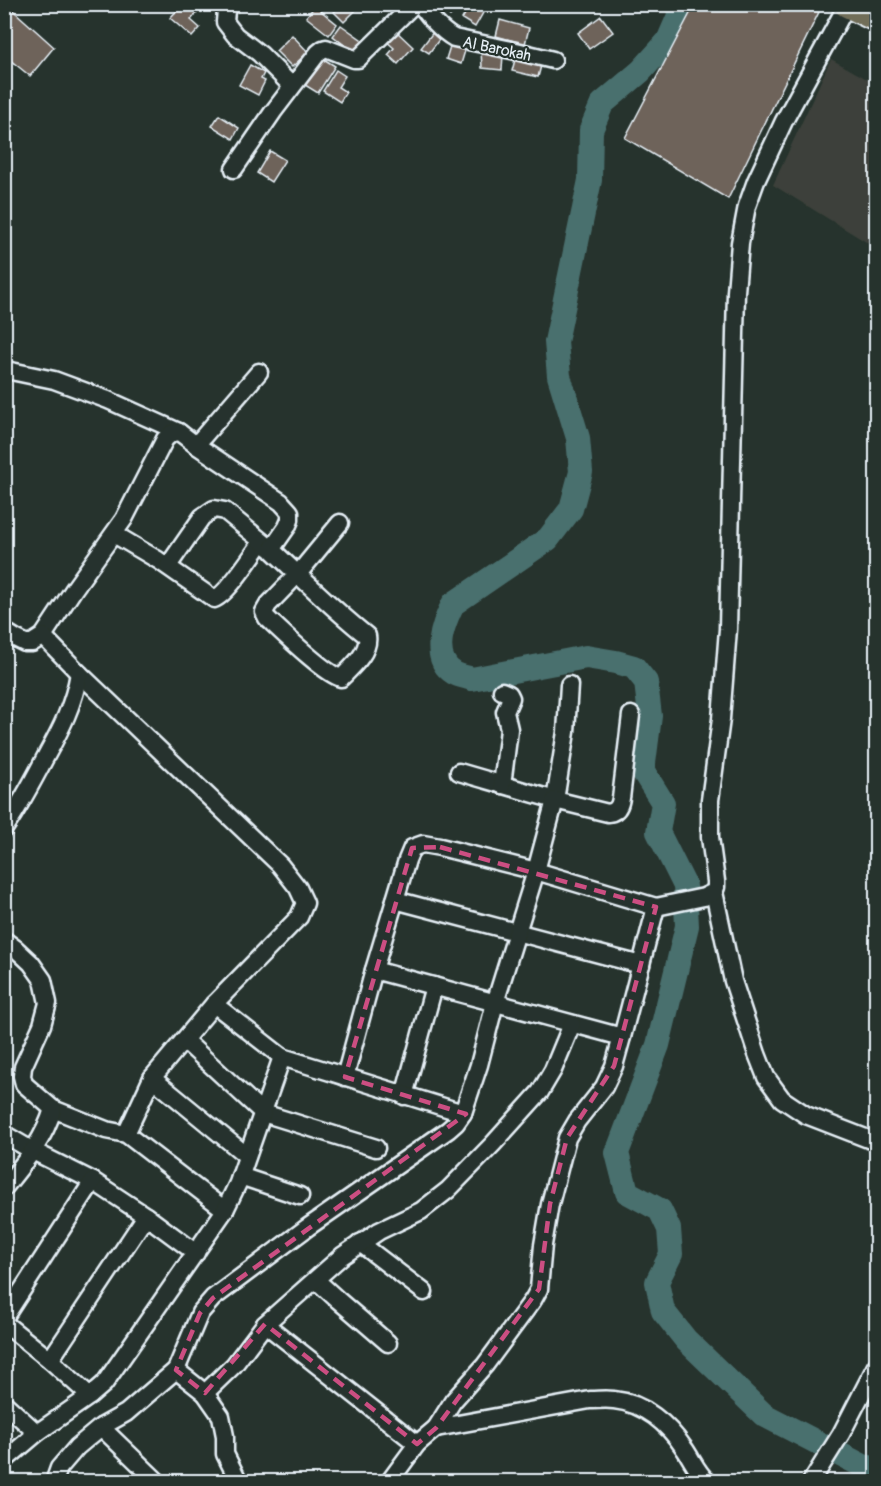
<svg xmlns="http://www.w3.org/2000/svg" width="881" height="1486" font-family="Pangolin,sans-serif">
<rect width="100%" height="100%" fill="#26332d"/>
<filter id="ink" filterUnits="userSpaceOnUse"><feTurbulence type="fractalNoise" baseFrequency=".0167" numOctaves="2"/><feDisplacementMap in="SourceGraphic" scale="12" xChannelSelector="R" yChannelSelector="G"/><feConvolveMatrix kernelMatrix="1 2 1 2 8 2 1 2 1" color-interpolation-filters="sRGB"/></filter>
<g filter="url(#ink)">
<!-- built -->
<path fill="#3c413a" d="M831,59L876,84V248L773,185Z"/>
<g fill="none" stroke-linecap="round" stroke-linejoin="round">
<!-- river -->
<path stroke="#4a6f6e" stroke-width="24" d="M684,4L668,41L641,71L602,104L591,130L590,180L556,342L559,376L578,438L581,472L571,509L548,539L453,604C443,624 430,658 454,673C459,676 466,677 472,679L586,657L616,662L634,667L646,682L650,716L643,771L663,803L658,832L685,886L687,926L658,1045L617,1153L627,1192L660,1210L669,1229L671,1254L657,1282L663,1311L686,1340L764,1415L863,1466L876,1468"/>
</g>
<!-- building -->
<g fill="#6e635a" stroke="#e8f1f8" stroke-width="1.5">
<path d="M4,4H6L54,47L30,76L4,55Z"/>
<path d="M183,4H194L199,10L191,20L200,28L192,37L170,18Z"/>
<path d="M342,4H350L356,10L344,22L334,12Z"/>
<path d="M437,4H462L450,16Z"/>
<path d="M471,4H488L475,27L462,19Z"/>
<path d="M695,4H805L819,12L728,199L625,138Z"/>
<path d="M315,6L337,24L329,35L306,17Z"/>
<path d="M601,16L613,32L589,49L578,33Z"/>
<path d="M500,20L529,28L525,44L496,36Z"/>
<path d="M341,25L365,42L356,54L333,36Z"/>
<path d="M395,30L413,47L398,64L388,55L394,48L385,40Z"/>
<path d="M434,31L441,37L429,53L421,48Z"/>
<path d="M292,35L308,52L292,67L276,51Z"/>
<path d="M452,40L467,44L461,64L446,59Z"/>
<path d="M481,50L503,54L502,70L482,68Z"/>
<path d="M516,56L542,62L538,77L512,71Z"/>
<path d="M322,58L335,66L318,93L305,85Z"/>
<path d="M250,65L264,73L261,79L265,81L258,95L239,85Z"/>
<path d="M336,70L345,76L338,87L346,92L340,102L323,91Z"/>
<path d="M219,115L239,128L233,139L212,126Z"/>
<path d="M270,151L285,160L271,182L257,173Z"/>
</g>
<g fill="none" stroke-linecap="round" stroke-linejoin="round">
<!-- minor casing -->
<g stroke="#e8f1f8" stroke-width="21">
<g id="minor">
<path d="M231,4L226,10L225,22L235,35L260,54L292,86"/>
<path d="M420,4C430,17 440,30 454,38L516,51L553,60"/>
<path d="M234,169L273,112L318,53L323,49L326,48L354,59H358L414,4"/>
<path d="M4,372L11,371L54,380L108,400L179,432"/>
<path d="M196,445L259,372"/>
<path d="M114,534L158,560L214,599C227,595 253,554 262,542"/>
<path d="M168,566L202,517L214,509L225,511L270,548"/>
<path d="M4,631L17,639L25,643H32L43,636L74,589L124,519L165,439L172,433L179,432L196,445L281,502L290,512V520L287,527L273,547V551C304,580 334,610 367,636C370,652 351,668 341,678C325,674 281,631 267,618L264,612L268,605L298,574L340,523"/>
<path d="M43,636L79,673L280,865L298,888L305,903L299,917L214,1004L152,1078L126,1134"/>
<path d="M459,772L555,800L566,732L569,685"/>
<path d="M502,785L508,738L509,729L505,712L511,698L509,694L502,691"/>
<path d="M4,829C20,805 33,781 46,756C61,729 74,704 79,673"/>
<path d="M714,892L733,981L757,1054L766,1077L782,1099L806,1115L876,1142"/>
<path d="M395,900L641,965"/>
<path d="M4,940L16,949L31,963L43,980L48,1003L42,1025L23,1067L22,1076L24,1084L53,1109L106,1130L126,1134L225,1210"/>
<path d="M374,970L622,1037L656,907"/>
<path d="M214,1004L282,1057"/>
<path d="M184,1040L263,1113L376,1148"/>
<path d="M345,1077L374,970L407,860L412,848L423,844L440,847L536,871L656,907L704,897L714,892L716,887V881L710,837V800L721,719L728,629L736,292L740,243L747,206L756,181L784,121L847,5"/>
<path d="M152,1078L247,1156"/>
<path d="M404,1096L434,986"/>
<path d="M4,1134L33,1151L93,1181L146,1216L196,1253"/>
<path d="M240,1176L300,1196"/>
<path d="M4,1188C24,1163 44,1140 53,1109"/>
<path d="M360,1243L424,1292"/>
<path d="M316,1280L338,1300L388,1343"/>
<path d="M4,1318L93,1181"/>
<path d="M4,1323L50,1360L90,1396"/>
<path d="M265,1324L417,1444"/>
<path d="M50,1360L146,1216"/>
<path d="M176,1370L205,1393L234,1365L265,1324L342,1256L379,1231L421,1211L448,1190L493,1144L540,1092L553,1070L572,1024"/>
<path d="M205,1393L221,1416L225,1436V1454L239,1482"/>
<path d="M4,1403L37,1433"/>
<path d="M101,1427L158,1482"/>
<path d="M436,1428L590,1400C598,1400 606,1399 614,1400C644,1403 668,1424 684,1448C692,1459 697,1473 708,1482"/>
<path d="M4,1461L37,1433L90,1396L104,1384L225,1210L238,1183L282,1057L463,1113L479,1065L495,1003L536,871L555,800L608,813C620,812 621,801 622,790L631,715"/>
<path d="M54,1482L59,1468L77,1447L101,1427L126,1413L176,1370L200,1313L213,1298L308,1227L448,1130L456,1123L463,1113"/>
<path d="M389,1482L417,1444L436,1428L453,1401L485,1365L533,1300L539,1289L543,1245L550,1204L567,1138L577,1121L604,1087L614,1066L622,1037"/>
<path d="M811,1482L841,1434L876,1366"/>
</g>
</g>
<!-- primary casing -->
<g stroke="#e8f1f8" stroke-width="30">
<path id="primary" d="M847,4L876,18"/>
</g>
<!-- minor -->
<use href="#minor" stroke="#26332d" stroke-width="16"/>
<!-- primary -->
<use href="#primary" stroke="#716e59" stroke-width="26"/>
</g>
</g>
<!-- marked area -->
<path fill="none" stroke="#cc4e82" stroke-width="4.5" stroke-dasharray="12 8" stroke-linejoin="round" d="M440,847L656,907L614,1066L567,1138L550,1204L539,1289L436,1428L417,1444L265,1324L205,1393L176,1370L200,1313L213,1298L466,1114L345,1077L412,848Z"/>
<g text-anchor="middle" stroke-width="4.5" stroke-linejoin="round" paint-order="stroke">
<!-- street labels -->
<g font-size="16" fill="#e8f1f8" stroke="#26332d">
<text transform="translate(497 48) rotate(12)" y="6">Al Barokah</text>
</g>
</g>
<!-- margin -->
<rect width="881" height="1486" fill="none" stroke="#26332d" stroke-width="24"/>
<rect x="12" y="12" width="857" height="1462" fill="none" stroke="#e8f1f8" stroke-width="2" filter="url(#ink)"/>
</svg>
